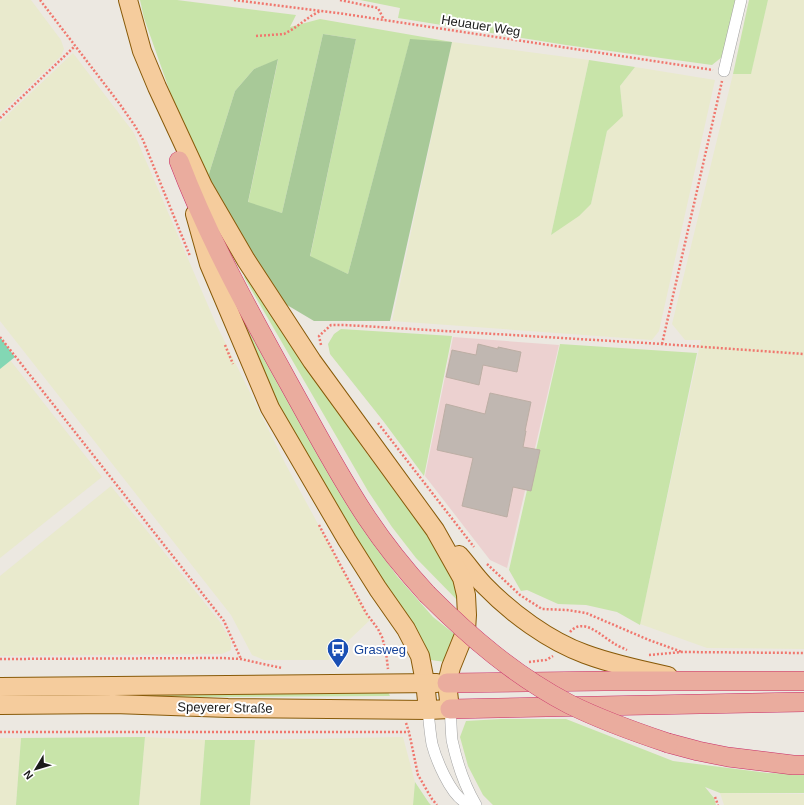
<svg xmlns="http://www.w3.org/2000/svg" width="804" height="805" font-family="Arial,sans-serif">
<rect width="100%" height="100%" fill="#ece8e1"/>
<!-- commercial -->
<path fill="#ecd1d0" d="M453,337L559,345L507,568L490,560L425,476Z"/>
<!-- farmland -->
<g fill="#e9eacd">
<path d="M0,0H31L61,40L64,49L61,56L0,114Z"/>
<path d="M768,0H804V649L707,648L640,624L701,340H685L672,324L733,74L751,73Z"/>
<path d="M452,42L589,60L551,235L591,204L607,131L623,115L620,86L635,67L715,80L659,331L652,340L392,321Z"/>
<path d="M73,53L134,133L216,324L286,465L370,620L328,660H264L252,655L231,615L0,321V122Z"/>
<path d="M10,360L102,477L0,558V368Z"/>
<path d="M111,486L220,622L231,641V650L222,654L0,656V576Z"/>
<path d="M145,737L205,740L200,805H139Z"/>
<path d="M403,737L415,782L413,805H250L255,740Z"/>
<path d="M0,738H21L16,805H0Z"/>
<path d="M720,793L804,794V805H724Z"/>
</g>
<!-- grass -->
<g fill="#c8e4a9">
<path d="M140,0H177L296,15L290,27L320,19L452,42L410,40L348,274L310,257L356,39L323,34L282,213L248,203L278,60L254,69L235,91L208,177L175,106L144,18Z"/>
<path d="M360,0H736L722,57L712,65L566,45L398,18L400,8Z"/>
<path d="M749,0H768L751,74H733Z"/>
<path d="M589,60L635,67L620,86L623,116L607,131L591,204L579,216L551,235Z"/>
<path d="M246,275L365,451L420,525L445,561L457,582L459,602L416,558L392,527L368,491L244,277Z"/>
<path d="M226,288L361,525L397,576L433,617L457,636L445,662L431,660L416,631L387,590L309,465L271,390Z"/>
<path d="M341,329L452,336L424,476L384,422L330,354L328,344L334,334Z"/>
<path d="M560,344L697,353L640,625L617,612L586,605L558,604L527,590L521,591L509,570Z"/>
<path d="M387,690L390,696L0,698V693Z"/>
<path d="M501,719H566L673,761L767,773L804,774V793H720L705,787L714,798L716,805H493L483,795L468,766L460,737L466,721Z"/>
<path d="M145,737L139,805H16L21,738Z"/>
<path d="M205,740H255L250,805H200Z"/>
<path d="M415,782L429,803L431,805H413Z"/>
</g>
<!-- forest -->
<path fill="#a8c998" d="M323,34L356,39L310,256L348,274L410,39L452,42L390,321H314L282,302L211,188L208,177L235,91L254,69L278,59L248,202L282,213Z"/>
<!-- pitch -->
<path fill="#83d7b4" d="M0,337L15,357L0,369Z"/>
<!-- building -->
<g fill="#c0b7b1" stroke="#bcaea4">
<path d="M478,344L498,349V347L521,352L517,372L483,365L479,385L446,377L452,350L476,355Z"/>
<path d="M490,393L531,402L525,431H526L523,447L540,450L531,491L513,487L507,517L462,506L473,458L437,450L446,404L485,414Z"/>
</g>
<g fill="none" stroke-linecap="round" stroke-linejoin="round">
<!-- minor casing -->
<g stroke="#a2a2a2" stroke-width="12">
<g id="minor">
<path d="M724,71L741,0"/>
<path d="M450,709C451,719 451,730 452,740C457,763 464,785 476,805"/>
<path d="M428,710C429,721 430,733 432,744C436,759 450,794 465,802C468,803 471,804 474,805"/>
</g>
</g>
<!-- primary casing -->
<g stroke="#885a09" stroke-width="20">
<g id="primary">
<path d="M195,214L209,264L270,408L347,540L378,589L406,629L420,656L425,682L428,710"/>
<path d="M459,555C468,565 475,576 484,585C511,613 549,641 585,654C612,664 640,670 668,676"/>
<path d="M0,687L437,683"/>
<path d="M0,705L114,704L228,708L428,710L450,709L447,683L451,667L466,630L467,615L466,595L462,578L435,530L312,361L246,260L203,186L157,87L142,51L128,0"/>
</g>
</g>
<!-- trunk casing -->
<g stroke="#c92e69" stroke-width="20">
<g id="trunk">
<path d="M179,161C209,240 251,315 292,389C316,432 339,476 367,518C385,545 405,570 427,594"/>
<path d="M447,683L604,681H804"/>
<path d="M450,709L804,702"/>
<path d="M668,743L698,751L728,757L793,765H804"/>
</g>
</g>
<!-- path -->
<g stroke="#f0776e" stroke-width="2.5" stroke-dasharray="2 2" stroke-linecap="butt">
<path d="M40,0L119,103L135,126L143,140L149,155L190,256"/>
<path d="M234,0L338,13L713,70"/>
<path d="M340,0L378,8L384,20"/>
<path d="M256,36L284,34L293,29L311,16L320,11"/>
<path d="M0,118L75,46"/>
<path d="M0,337L224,621L241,659"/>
<path d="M662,344L722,81"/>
<path d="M225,345L233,364"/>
<path d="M321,345L319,336L331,325H345L662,344L804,354"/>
<path d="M378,423L474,547"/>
<path d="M319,525L366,613L378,629L382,637L386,652L388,669"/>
<path d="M487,564L520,595L542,609L567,610L586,613L649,640L682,652"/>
<path d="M570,632C584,616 602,637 615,644C618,646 623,648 627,650"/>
<path d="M649,655L682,652L804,653"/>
<path d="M0,659L222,658L241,659L263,664L282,668"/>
<path d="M529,662L546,660L553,656"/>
<path d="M406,723L409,732L418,775L432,799L437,805"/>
<path d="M0,732H409"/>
<path d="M715,797L718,805"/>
</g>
<!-- minor -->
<use href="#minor" stroke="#fff" stroke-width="11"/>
<!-- primary -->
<use href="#primary" stroke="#f5cc9d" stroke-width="18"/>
<!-- trunk -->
<use href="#trunk" stroke="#eaac9e" stroke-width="19"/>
<!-- trunk-bridge casing -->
<g stroke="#c92e69" stroke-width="20" stroke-linecap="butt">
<path id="trunk-bridge" d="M427,594C470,637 514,675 569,704C601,720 635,732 668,743"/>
</g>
<!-- trunk-bridge -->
<use href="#trunk-bridge" stroke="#eaac9e" stroke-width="19"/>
</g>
<!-- icons -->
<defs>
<g id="bus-pin" transform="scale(1.15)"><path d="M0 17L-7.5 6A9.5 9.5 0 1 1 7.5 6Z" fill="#1a4fb4" stroke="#fff"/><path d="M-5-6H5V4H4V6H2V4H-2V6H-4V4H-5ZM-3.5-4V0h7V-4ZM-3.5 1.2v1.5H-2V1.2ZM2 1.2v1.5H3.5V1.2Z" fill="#fff"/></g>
</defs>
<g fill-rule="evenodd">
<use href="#bus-pin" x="338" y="649"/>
</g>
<g text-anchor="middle" stroke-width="4" stroke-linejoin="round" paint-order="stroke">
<!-- street labels -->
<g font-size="13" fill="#1b1b1b" stroke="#fff">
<text transform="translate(481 25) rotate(9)" y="5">Heuauer Weg</text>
<text transform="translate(225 707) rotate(1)" y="5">Speyerer Straße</text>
</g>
<!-- transit labels -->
<g font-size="13" fill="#164399" stroke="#fff" text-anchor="start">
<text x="354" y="654">Grasweg</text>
</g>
</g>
<!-- north arrow -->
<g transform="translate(36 769) rotate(232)" stroke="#ffffff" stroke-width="3" paint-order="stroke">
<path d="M0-3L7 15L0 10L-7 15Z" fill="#1b1b1b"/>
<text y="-6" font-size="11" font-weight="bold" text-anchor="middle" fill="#1b1b1b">N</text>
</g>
</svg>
